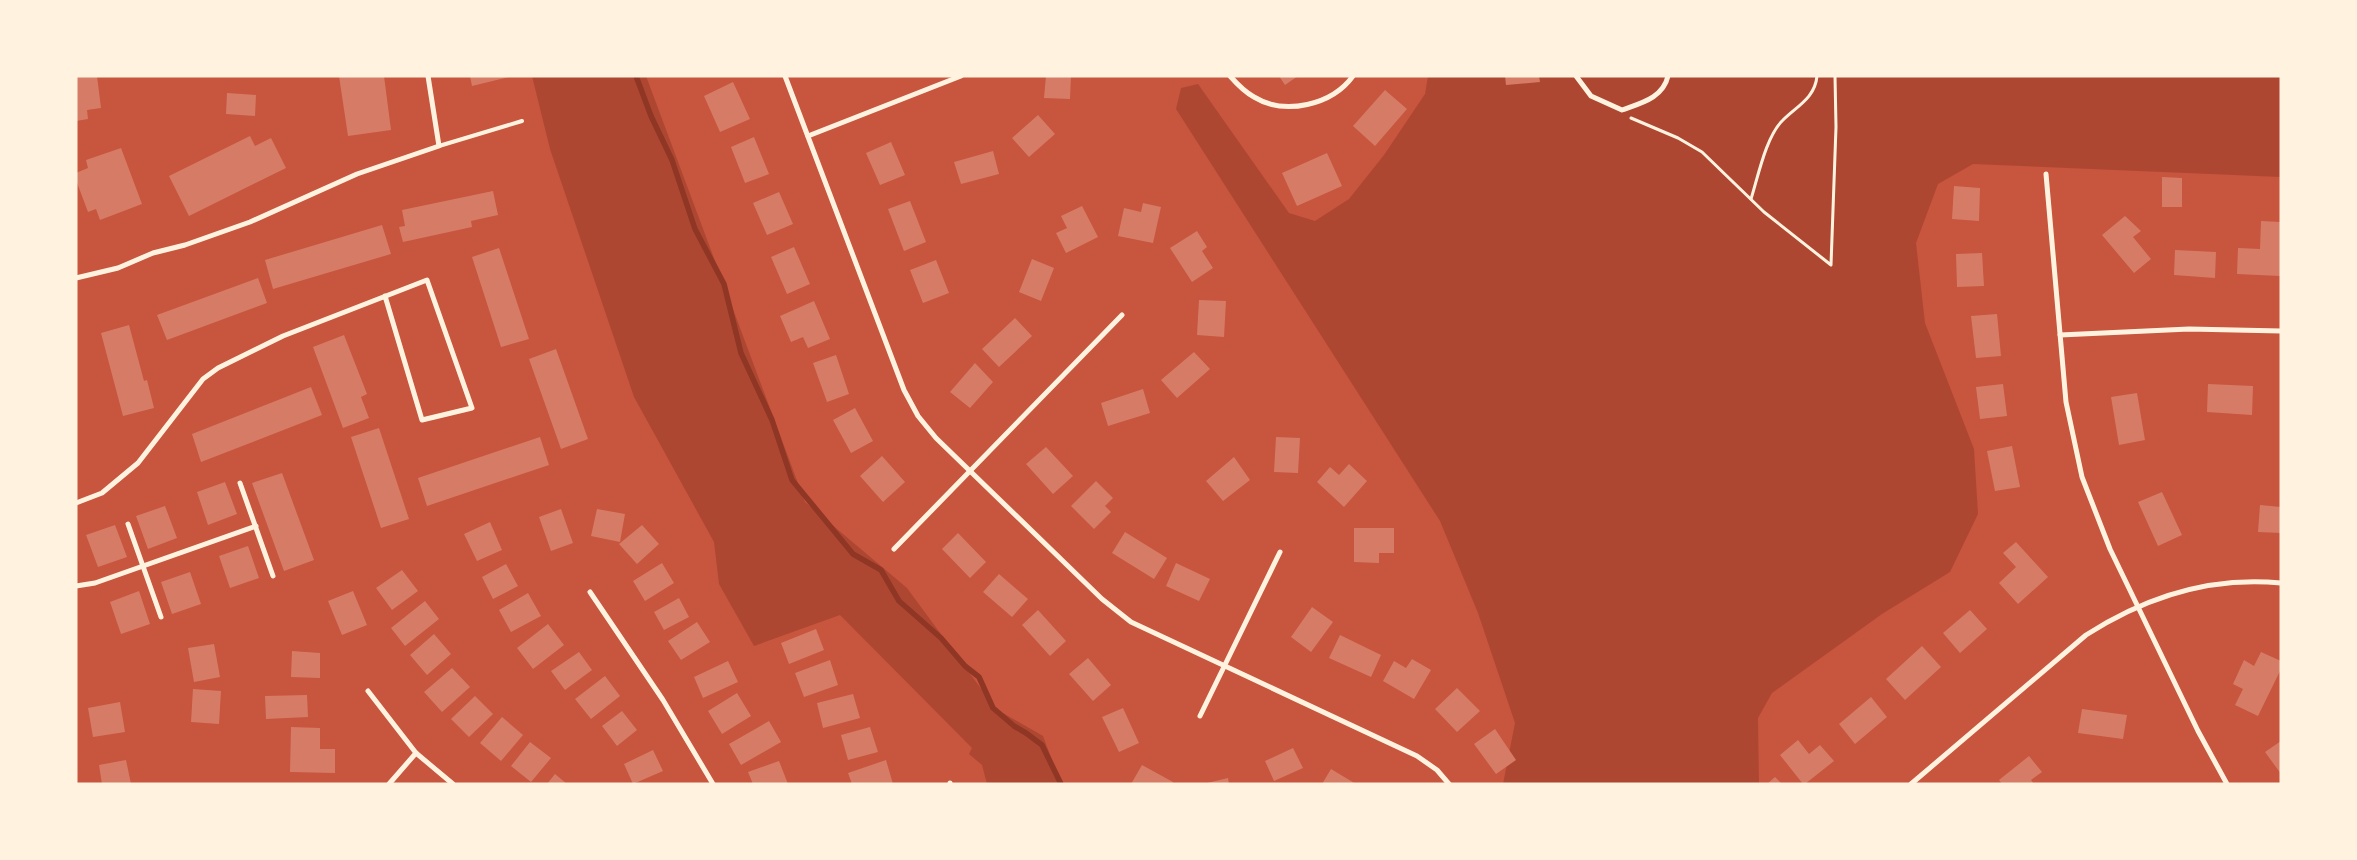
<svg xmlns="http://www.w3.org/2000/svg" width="2357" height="860" font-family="'Roboto Condensed',sans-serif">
<rect width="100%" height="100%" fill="#c8553d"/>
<!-- green -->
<g fill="#ae4732">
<path d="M532,76H646L805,502L907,588L996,709L1043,736L1061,784H987L982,765L969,754L972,748L840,615L754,646L719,584L714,542L634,397L550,149Z"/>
<path d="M1428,76H2281V177L1973,164L1938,184L1916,243L1925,323L1974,449L1978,514L1950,572L1882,614L1772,693L1758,718L1759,784H1503L1515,723L1478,613L1440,521L1176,109L1181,88L1198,84L1289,213L1315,221L1349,199L1384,155L1425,94Z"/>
</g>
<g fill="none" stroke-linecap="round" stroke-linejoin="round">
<!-- stream -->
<path stroke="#8f3625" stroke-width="5.5" d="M636,76L651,116L672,160L695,229L724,284L741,353L772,420L792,480L853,554L881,570L899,601L941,638L965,666L979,677L993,708L1014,726L1026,733L1042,745L1061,784"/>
</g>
<!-- building -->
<g fill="#d67c66">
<path d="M76,76H97L101,108L87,110L88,119L76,121Z"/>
<path d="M339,76H384L391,130L348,136Z"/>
<path d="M470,76H509V77L472,86Z"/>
<path d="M1046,76H1071L1070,99L1044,98Z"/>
<path d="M1279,76H1298L1285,85Z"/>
<path d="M1505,76H1539L1540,82L1506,85Z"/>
<path d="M733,82L750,119L720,132L704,96Z"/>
<path d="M1385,90L1407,109L1375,146L1353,126Z"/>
<path d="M227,93L256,95L255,116L226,114Z"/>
<path d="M1038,115L1055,134L1029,157L1012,138Z"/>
<path d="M250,136L255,146L271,138L286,168L189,216L169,176Z"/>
<path d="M754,137L769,174L745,183L731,147Z"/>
<path d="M891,142L905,175L880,185L866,153Z"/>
<path d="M121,148L142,204L100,220L96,209L88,212L76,180V173L88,168L86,160Z"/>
<path d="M993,151L999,174L961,184L954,162Z"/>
<path d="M1327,153L1342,186L1297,206L1282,173Z"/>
<path d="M2162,177L2182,178V207H2162Z"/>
<path d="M1954,186L1980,188L1979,221L1952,219Z"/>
<path d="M493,191L498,215L471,221L472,227L403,242L399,227L405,226L402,210Z"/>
<path d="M779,192L793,224L767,235L753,203Z"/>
<path d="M910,201L926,242L904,251L888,209Z"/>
<path d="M1143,203L1161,207L1153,243L1118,236L1124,208L1141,212Z"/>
<path d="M1082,206L1098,237L1066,253L1056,233L1067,228L1061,216Z"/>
<path d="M2125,216L2141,231L2133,237L2151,259L2134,273L2102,235Z"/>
<path d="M2261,221L2281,222L2280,276L2237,274L2238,248L2260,249Z"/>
<path d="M382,225L391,254L273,289L265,260Z"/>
<path d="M1197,231L1207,247L1202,251L1213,268L1192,282L1170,248Z"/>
<path d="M794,247L810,284L787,294L771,257Z"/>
<path d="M499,248L529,339L501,347L472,257Z"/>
<path d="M2175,250L2216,252L2215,278L2174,275Z"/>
<path d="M1982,253L1984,286L1957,287L1956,254Z"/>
<path d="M1032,259L1054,268L1041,301L1019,292Z"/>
<path d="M936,260L949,293L923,303L910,270Z"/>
<path d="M258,278L267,303L167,340L157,315Z"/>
<path d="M1199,300L1226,301L1224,337L1197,335Z"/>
<path d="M814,301L830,339L808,348L803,337L791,342L780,316Z"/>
<path d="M1997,314L2001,356L1976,358L1971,316Z"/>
<path d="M1015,318L1032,336L999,367L982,349Z"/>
<path d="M129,325L144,381L147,380L154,408L123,416L101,333Z"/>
<path d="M344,335L367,394L361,397L369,418L343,428L313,347Z"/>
<path d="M556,349L588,439L561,449L529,359Z"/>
<path d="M1194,352L1210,369L1177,398L1161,380Z"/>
<path d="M836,355L849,394L827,402L813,363Z"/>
<path d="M975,363L993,382L970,408L950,392Z"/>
<path d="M2003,384L2007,416L1980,419L1976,387Z"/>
<path d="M2208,384L2253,386L2252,415L2207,412Z"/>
<path d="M311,387L322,415L201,462L192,434Z"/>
<path d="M1143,389L1150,413L1108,426L1101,403Z"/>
<path d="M2137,393L2145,440L2119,445L2111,397Z"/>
<path d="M855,408L873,441L851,453L833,420Z"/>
<path d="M379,428L409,519L381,528L351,437Z"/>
<path d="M540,437L549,465L427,506L418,478Z"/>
<path d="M1276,437L1300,438L1298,473L1274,472Z"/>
<path d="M2012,446L2020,487L1995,491L1987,451Z"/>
<path d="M1046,447L1073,476L1053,494L1026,464Z"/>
<path d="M882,456L905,482L883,502L860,476Z"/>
<path d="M1234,457L1250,480L1223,501L1206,481Z"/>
<path d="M1349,464L1367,481L1344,507L1317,482L1330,467L1339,475Z"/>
<path d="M282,473L314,560L284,571L252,483Z"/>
<path d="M1096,481L1113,498L1105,506L1111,512L1094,529L1071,506Z"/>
<path d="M225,482L237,514L208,525L197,492Z"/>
<path d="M2162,492L2182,535L2158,546L2138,502Z"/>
<path d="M2260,505L2281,507V533L2258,532Z"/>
<path d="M165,506L177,538L148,549L136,516Z"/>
<path d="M561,509L573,543L551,551L539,517Z"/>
<path d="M597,509L625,514L620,542L591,536Z"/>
<path d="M490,522L502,550L477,561L464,534Z"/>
<path d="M115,525L127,557L98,567L86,535Z"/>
<path d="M642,525L659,544L637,564L619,544Z"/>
<path d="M1354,528H1394V553H1379V563L1354,562Z"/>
<path d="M1125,532L1167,558L1154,579L1112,553Z"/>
<path d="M958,533L986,562L970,578L942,549Z"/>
<path d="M2016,542L2048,577L2018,604L1999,583L2016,567L2003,553Z"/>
<path d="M248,546L259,578L230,588L219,556Z"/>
<path d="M662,563L674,583L645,601L633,581Z"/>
<path d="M1176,563L1210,579L1199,601L1166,586Z"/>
<path d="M506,564L518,586L493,599L482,577Z"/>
<path d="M402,570L418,591L392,610L376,588Z"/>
<path d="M190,572L201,604L172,614L161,582Z"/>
<path d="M999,574L1028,599L1012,617L983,592Z"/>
<path d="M139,591L150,624L121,634L110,602Z"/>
<path d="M353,591L367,625L342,635L328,601Z"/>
<path d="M528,593L541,616L511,632L499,610Z"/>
<path d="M679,598L689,617L664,630L654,612Z"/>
<path d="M425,601L439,619L405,646L391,628Z"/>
<path d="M1312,607L1333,622L1311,652L1291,637Z"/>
<path d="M1038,610L1066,641L1050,656L1022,625Z"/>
<path d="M1970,610L1987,629L1960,653L1943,633Z"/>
<path d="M697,622L710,642L681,660L668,641Z"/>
<path d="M548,624L564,645L533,669L517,648Z"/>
<path d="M816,629L824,650L789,664L781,643Z"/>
<path d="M434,634L451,654L427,675L410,655Z"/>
<path d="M1340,635L1381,655L1371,677L1329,658Z"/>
<path d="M214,644L220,677L194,682L188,648Z"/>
<path d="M1922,646L1941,667L1905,700L1886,679Z"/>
<path d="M292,651L320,653V678L291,677Z"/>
<path d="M579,652L592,670L565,690L551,671Z"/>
<path d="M2261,652L2281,661V669L2258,716L2235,705L2243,689L2233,684L2244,660L2254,666Z"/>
<path d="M1088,658L1111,685L1093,701L1069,674Z"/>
<path d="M1412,659L1431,670L1414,699L1383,681L1394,661L1406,668Z"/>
<path d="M830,660L838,685L804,697L795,673Z"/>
<path d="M728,661L738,682L703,698L694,677Z"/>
<path d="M452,668L470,687L442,712L424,692Z"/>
<path d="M605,676L620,696L591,719L575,699Z"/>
<path d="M1457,688L1480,711L1457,732L1435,709Z"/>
<path d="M193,689L221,691L219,724L191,722Z"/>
<path d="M737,693L751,716L722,734L708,711Z"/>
<path d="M853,694L860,718L823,728L817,703Z"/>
<path d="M307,695L308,717L266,719L265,696Z"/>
<path d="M475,696L493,714L469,737L451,719Z"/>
<path d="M1871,697L1887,717L1855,744L1839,724Z"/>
<path d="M120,702L125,732L93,737L88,708Z"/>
<path d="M1123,708L1139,743L1119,752L1102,717Z"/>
<path d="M2082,709L2127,715L2123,739L2078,733Z"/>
<path d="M622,711L637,730L617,746L602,726Z"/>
<path d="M502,717L523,735L501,761L480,743Z"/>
<path d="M769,721L781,742L741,765L729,744Z"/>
<path d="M291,727L320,728V749H335V773L290,772Z"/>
<path d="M870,727L878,752L848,760L841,735Z"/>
<path d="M1495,729L1516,760L1496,774L1474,744Z"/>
<path d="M1798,740L1809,754L1820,745L1834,761L1805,784H1803L1780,755Z"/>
<path d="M2281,741V774L2265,752Z"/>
<path d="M530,742L551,758L531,782L511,766Z"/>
<path d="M1293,748L1303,768L1274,781L1265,761Z"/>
<path d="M653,750L663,771L633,784L624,764Z"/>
<path d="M2029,756L2042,772L2031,780L2034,784H2002L1999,780Z"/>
<path d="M126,760L131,784H102L99,765Z"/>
<path d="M886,760L893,784H852L848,773Z"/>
<path d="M779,761L788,784H753L748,772Z"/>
<path d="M1142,765L1173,782L1172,784H1131Z"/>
<path d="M1331,769L1356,784H1322Z"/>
<path d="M555,774L567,784H547Z"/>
<path d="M1775,777L1782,784H1767Z"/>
<path d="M1228,778L1229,784H1207V783Z"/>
</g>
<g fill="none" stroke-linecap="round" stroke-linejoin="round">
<!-- path -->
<g stroke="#fff3e0" stroke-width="3">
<path d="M1631,118L1678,138L1702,152L1764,212L1831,265L1836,127L1835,76"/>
<path d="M1751,199C1758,177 1766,136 1783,120C1797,106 1815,98 1817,76"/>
</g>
<!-- service -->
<path stroke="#fff3e0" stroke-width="4" d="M439,146L522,121"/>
<!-- minor -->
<g stroke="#fff3e0" stroke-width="5">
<path d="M785,76L904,390L918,416L936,438L1102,599L1131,622L1417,756L1437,770L1449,784"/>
<path d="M1230,76C1237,84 1245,92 1254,97C1285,116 1332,105 1353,76"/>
<path d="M1576,76L1591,96L1622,110C1641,103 1663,98 1668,76"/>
<path d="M808,136L961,76"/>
<path d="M2046,174L2066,402L2082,477L2110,549L2198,731L2227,784"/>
<path d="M76,278L118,268L153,253L185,245L250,222L357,174L439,146L428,76"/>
<path d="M2060,335L2189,329L2281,331"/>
<path d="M240,483L273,576"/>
<path d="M76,503L102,493L138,463L203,379L218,368L283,336L427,280L472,408L422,420L385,296"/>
<path d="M128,524L161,617"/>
<path d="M894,549L1122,315"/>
<path d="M76,586L95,583L256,526"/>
<path d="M590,592L663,700L713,784"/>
<path d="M368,691L416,753L453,784"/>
<path d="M1200,716L1280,552"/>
<path d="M950,783V784"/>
<path d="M389,784L416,753"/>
<path d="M1911,784L2086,635C2145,597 2209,576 2281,583"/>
</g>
</g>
<!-- border -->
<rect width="2357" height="860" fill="none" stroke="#fff3e0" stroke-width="155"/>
</svg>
